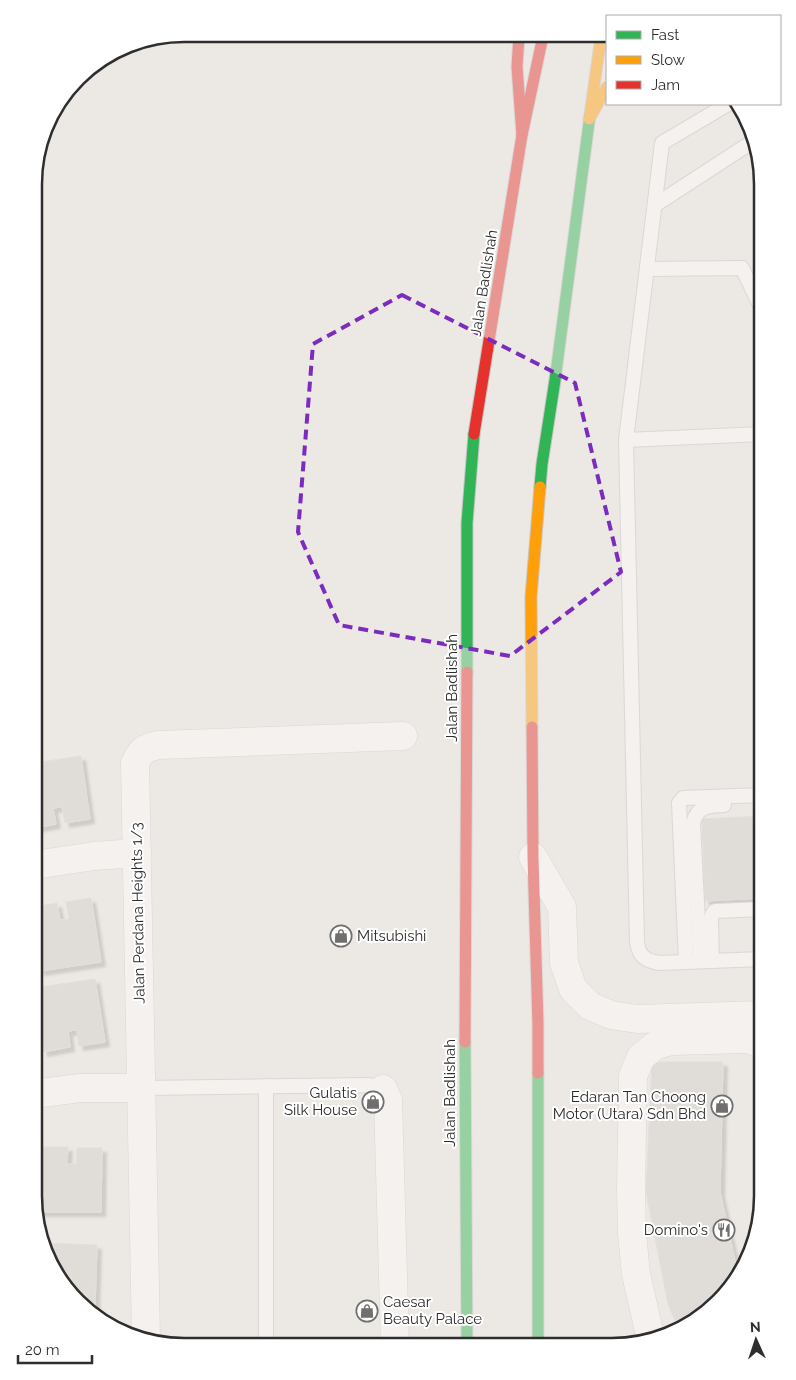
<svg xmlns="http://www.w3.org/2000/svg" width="796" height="1380" font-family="Raleway,sans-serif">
<defs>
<filter id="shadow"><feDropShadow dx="4.5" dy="4.5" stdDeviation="1" flood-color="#0004"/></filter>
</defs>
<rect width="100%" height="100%" fill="#ece8e4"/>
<!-- building -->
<g fill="#d1cecb" stroke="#d7d4d0" filter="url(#shadow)">
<path d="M81,756L90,819L65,823L62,807L53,808L56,824L34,828V763Z"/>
<path d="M762,816V898L705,901L702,819Z"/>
<path d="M91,898L101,962L40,971L34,934V907L57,903L60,920L69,919L66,902Z"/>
<path d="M95,979L105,1042L79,1046L77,1030L68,1031L70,1047L43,1052L34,988Z"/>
<path d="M652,1062H723L720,1192L738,1275L731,1287L703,1315L678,1328L668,1304L646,1192Z"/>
<path d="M40,1147H68L67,1164H76L77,1148H102L101,1212H39Z"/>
<path d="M42,1243L97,1245L95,1308H85Z"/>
</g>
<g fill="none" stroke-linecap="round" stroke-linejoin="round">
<!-- lane casing -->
<g stroke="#c5c4c5" stroke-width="16">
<g id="lane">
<path d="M728,104L662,143L626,440L637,942C639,956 645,961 660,963L762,959"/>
<path d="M655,205L755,140"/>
<path d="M647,269L742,268L762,309"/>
<path d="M626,440L762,434"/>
<path d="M700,961L693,823C698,805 708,806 724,805"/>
<path d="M712,961L711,919L712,915L715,911L762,909"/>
<path d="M686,962L679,803L683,798L762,795"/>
<path d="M266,1086V1345"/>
<path d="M141,1088L369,1085L383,1089"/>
</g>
</g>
<!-- street casing -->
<g stroke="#c5c4c5" stroke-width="29">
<g id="street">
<path d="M533,857L562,907L564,963L573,989L590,1006L611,1015L637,1019L762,1015"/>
<path d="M34,865L94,856L137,853"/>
<path d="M383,1089L388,1100L395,1346"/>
<path d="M34,1094L80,1088H141"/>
<path d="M146,1339L135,763C141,750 145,748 158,745L403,736"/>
<path d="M651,1340L636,1274L632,1234L631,1190L633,1076L641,1057L656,1045L672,1041L744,1039L752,1040L762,1045"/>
</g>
</g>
<!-- fast casing -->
<g stroke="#c6c5c4" stroke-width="13">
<g id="fast">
<path d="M540,487L542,464L555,380L590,115"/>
<path d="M467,672V523L474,434"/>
<path d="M465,1042L467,1346"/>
<path d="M538,1073V1346"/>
</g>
</g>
<!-- slow casing -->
<g stroke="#c6c5c4" stroke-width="13">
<g id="slow">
<path d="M590,115L601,36"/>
<path d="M589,119L607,87"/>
<path d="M532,727L531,597L540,487"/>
</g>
</g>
<!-- jam casing -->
<g stroke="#c6c5c4" stroke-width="13">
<g id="jam">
<path d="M519,36L517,67L522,135"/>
<path d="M474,434L522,135L543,36"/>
<path d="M532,727L533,857L538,1025V1073"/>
<path d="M465,1042L467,672"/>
</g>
</g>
<!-- lane -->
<use href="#lane" stroke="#fcfcfb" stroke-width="14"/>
<!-- street -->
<use href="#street" stroke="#fcfcfb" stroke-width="28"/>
<!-- fast -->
<use href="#fast" stroke="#30b455" stroke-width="11"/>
<!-- slow -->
<use href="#slow" stroke="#ff9f0a" stroke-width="11"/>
<!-- jam -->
<use href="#jam" stroke="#e5322d" stroke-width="11"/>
</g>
<!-- marked area -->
<path d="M0 0H796V1380H0ZM402,295L575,383L621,572L510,656L339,625L298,532L313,344Z" fill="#ece8e4" fill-opacity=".55" fill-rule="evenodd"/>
<path fill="none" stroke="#7b2cbf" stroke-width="4" stroke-dasharray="10 6" stroke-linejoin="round" d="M402,295L575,383L621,572L510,656L339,625L298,532L313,344Z"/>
<!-- icons -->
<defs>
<g id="shop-ring" transform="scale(1.125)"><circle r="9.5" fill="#fff" stroke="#706f6e" stroke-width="1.5"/><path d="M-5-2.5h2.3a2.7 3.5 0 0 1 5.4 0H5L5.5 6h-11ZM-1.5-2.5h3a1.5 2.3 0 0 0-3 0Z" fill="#706f6e"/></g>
<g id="restaurant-ring" transform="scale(1.125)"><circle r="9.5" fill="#fff" stroke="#706f6e" stroke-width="1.5"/><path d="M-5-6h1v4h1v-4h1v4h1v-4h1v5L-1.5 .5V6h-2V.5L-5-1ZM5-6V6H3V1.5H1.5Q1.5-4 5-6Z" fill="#706f6e"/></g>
</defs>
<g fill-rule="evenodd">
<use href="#shop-ring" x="341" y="936"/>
<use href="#shop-ring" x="373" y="1102"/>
<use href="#shop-ring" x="722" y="1106"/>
<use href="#restaurant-ring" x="724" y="1230"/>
<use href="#shop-ring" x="367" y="1311"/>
</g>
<g text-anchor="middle" stroke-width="4" stroke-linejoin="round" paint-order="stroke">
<!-- street labels -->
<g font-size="15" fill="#2e2e2e" stroke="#fff">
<text transform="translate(484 283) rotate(-81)" y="5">Jalan Badlishah</text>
<text transform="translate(452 688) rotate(-90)" y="5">Jalan Badlishah</text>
<text transform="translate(138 913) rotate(-91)" y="5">Jalan Perdana Heights 1/3</text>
<text transform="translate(450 1093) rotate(-90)" y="5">Jalan Badlishah</text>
</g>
<!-- poi labels -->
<g font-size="15" fill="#2e2e2e" stroke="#fff" text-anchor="end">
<text x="357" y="941" text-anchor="start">Mitsubishi</text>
<text x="357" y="1098">Gulatis<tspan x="357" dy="17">Silk House</tspan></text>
<text x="706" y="1102">Edaran Tan Choong<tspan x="706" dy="17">Motor (Utara) Sdn Bhd</tspan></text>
<text x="708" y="1235">Domino's</text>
<text x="383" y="1307" text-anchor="start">Caesar<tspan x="383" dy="17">Beauty Palace</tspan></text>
</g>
</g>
<!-- crop -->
<path d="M0 0H796V1380H0ZM184 42H612A142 142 0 0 1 754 184V1196A142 142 0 0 1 612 1338H184A142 142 0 0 1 42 1196V184A142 142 0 0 1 184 42Z" fill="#fff" fill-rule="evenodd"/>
<path fill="none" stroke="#2e2e2e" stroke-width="2.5" d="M184 42H612A142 142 0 0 1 754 184V1196A142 142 0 0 1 612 1338H184A142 142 0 0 1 42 1196V184A142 142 0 0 1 184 42Z"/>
<!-- legend -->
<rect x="606" y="15" width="175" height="90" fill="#ffffff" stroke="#ababab"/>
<rect x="616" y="31" width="25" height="8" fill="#30b455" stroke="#ababab"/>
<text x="651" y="40" font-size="15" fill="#2e2e2e">Fast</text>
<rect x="616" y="56" width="25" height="8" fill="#ff9f0a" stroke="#ababab"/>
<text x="651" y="65" font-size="15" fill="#2e2e2e">Slow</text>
<rect x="616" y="81" width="25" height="8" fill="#e5322d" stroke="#ababab"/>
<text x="651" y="90" font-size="15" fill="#2e2e2e">Jam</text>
<!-- north arrow -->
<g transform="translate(756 1340) rotate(357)" stroke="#ffffff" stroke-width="4" paint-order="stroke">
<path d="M0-4L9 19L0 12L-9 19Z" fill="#2e2e2e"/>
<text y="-8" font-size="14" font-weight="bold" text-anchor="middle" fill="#2e2e2e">N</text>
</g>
<!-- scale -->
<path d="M18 1355v8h74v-8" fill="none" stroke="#2e2e2e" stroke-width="2.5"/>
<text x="25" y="1355" font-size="15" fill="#2e2e2e" stroke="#ffffff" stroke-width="4" paint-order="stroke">20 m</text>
</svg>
